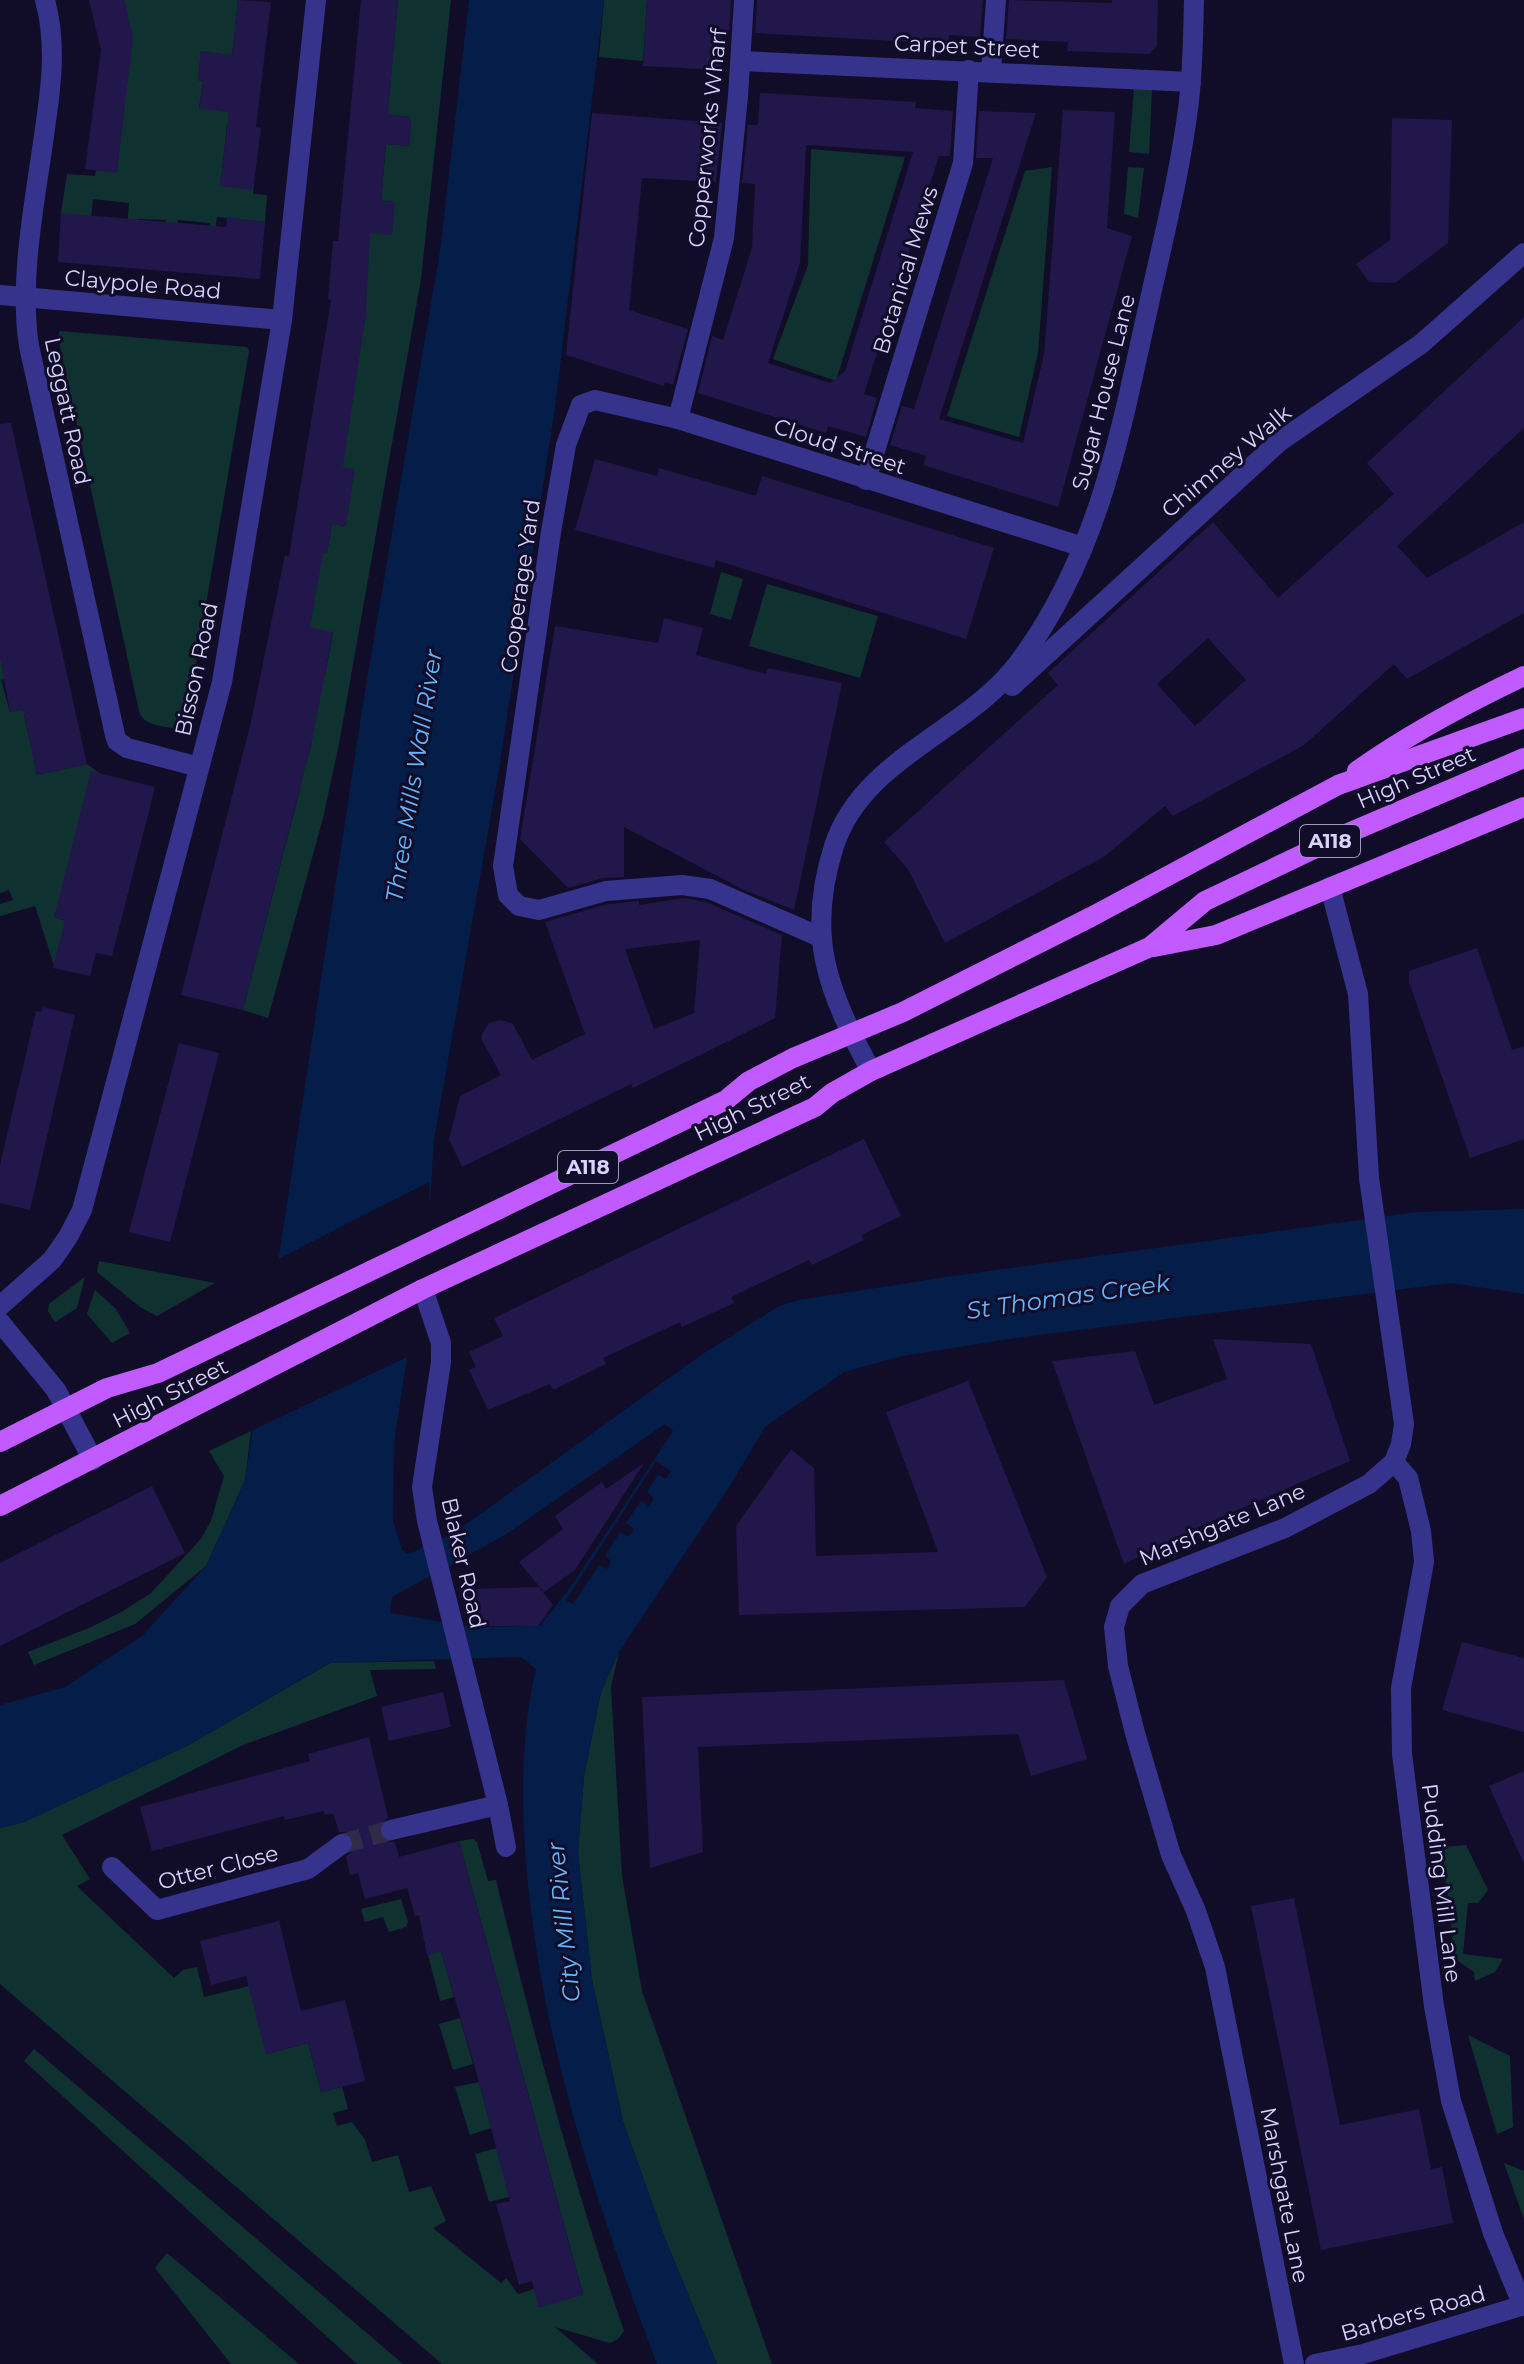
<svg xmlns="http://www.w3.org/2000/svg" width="1524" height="2364" font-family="Montserrat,sans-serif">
<rect width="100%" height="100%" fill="#110d28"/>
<!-- green -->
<g fill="#0f3231">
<path d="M124,0H238L232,55L201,52L198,80L203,81L199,108L251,115L227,125L221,180L254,184L253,194L267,195L265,222L217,217L214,237H209L210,223L178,220L176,234L165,233L166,220L137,219L136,232L127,231L129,203L93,199L90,229L61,213L67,174L95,176L96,170L117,172L132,35Z"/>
<path d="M398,0H451L421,279L339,744L323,818L268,1018L243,1010L300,789L274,782L302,778L312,742L285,735L325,675L333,633L307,627L301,549L327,553L332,524L346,526L341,467L366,313L347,242L395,202L381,201L386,144L409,146L411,117L371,113L388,107Z"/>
<path d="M604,0H647L643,61L599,57Z"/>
<path d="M1134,87L1152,89L1149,154L1129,152Z"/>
<path d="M811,149L905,157L836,381L773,359L808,265Z"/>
<path d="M1052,167L1038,353L1019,437L947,416L1025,171Z"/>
<path d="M1128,167L1144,168L1138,218L1124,214Z"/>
<path d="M60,331L247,347L249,351L193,681L178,729C164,726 144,727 139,711L58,337Z"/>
<path d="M721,572L743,579L731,620L710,614Z"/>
<path d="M767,584L878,616L860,678L749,646Z"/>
<path d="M0,657L15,676L1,680L10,712L34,707L24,715L31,746L42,744L34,760L37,775L87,764L99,773L54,917L66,921L54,965L35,906L0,916V904L13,900L9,890L0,893Z"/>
<path d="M99,1261L215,1283L157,1316L140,1307L97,1272Z"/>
<path d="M85,1277L77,1308L55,1322L48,1311L49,1304Z"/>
<path d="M95,1290L116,1309L130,1333L112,1343L87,1314Z"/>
<path d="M251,1431L245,1480L206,1566L135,1624L34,1665L28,1652L91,1627L123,1611L151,1593L200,1540L211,1521L224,1476L209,1451Z"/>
<path d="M619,1652L611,1687L622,1876L642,1991L772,2364H717L664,2236L623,2121L592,1980L578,1853L584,1776L601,1692Z"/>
<path d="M434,1661L436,1669L370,1670L377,1696L243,1745L62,1835L90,1879L77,1886L82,1891L174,1978L183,1970L197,1967L204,1997L249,1986L266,2054L308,2043L321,2092L342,2087L343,2090L348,2109L333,2113L337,2126L352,2122L365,2140L372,2162L398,2155L409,2192L431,2186L446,2221L433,2228L501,2283L506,2278L518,2294L534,2289L540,2307L583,2294L459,1841L473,1839L477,1842L488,1881L496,1880C533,2032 573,2183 624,2331L618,2339L610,2343L555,2327L598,2364H442L0,1984V1828L24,1822L189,1745L330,1663Z"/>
<path d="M1466,1845L1488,1890L1478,1903H1468L1463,1954L1503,1959L1495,1972L1475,1981L1474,1972L1455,1959L1442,1847Z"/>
<path d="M401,1899L408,1922L406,1927L389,1932L383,1917L365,1922L361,1909Z"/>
<path d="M441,1951L454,1997L440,2001L428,1955Z"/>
<path d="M460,2018L473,2064L453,2070L439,2024Z"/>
<path d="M1468,2035L1510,2056L1513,2127L1497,2134Z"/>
<path d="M34,2049L403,2364H357L24,2061Z"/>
<path d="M479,2082L491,2128L470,2135L455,2087Z"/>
<path d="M497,2148L509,2197L489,2202L475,2154Z"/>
<path d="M1504,2163L1524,2171V2220V2219Z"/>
<path d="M167,2253L299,2364H231L155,2268Z"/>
</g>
<!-- water -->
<path fill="#041d49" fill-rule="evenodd" d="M469,0H604L555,408L499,769L434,1140L430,1203L394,1444L393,1520L402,1550L409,1554L454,1533L701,1355L779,1306L799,1300L946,1277L1417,1212L1524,1209V1294L1451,1283L1016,1338L902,1356L844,1372L765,1427L728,1489L619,1652L601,1692L584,1776L578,1853L592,1980L623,2121L664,2236L717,2364H657C592,2193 533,2015 524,1831C522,1777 523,1722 536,1669L521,1657L329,1663L189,1745L24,1822L0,1828V1705L65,1687L142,1636L206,1566L245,1480L364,697L440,251ZM665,1424L673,1431L572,1585L540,1626L471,1627L390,1613L392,1597L505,1535Z"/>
<!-- pier -->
<g fill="#110d28">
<path d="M429,1182L430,1203L409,1356L251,1431L274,1261Z"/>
<path d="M656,1461L671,1471L666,1479L658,1475L647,1492L654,1498L649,1506L641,1501L626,1523L634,1529L629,1537L620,1532L605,1556L611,1561L607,1569L599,1565L573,1604L566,1600Z"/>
</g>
<!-- building -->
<g fill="#21174b" fill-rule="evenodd">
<path d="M89,0H124L133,37L117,173L85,169L101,50Z"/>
<path d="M238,0L271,2L256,127L261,128L253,190L220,186L229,112L199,109L203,81L198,80L201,51L232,55Z"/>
<path d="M361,0H398L388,114L411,117L409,146L386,144L381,201L395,202L392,235L370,233L366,313L343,467L355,469L346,526L332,524L327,553H323L310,628L333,632L312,741L243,1010L181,995L251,722L285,555L289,556L331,300L328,299L333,241H338Z"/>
<path d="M647,0H731L729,32L723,31L721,70L643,66Z"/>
<path d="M757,0H983L980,37L949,35L948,44L755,33Z"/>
<path d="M1009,0L1112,3V0H1158L1157,46L1149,54L1067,51L1068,42L1006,39Z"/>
<path d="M760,93L916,102L915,108L953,111L950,156H939L864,394L877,398L866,437L828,426L826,433L698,393L712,336L723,340L752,248L755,184L742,183L748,125H758ZM806,145L913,152L845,371L830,383L768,363L800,263Z"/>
<path d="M1063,110L1115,112L1107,228L1132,236L1058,507L923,465L926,456L890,445L902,406L914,409L993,158H976L979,111L1036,113L939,419L1023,443L1044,354Z"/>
<path d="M592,113L722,123L716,182L642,178L629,310L688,329L673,385L665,382L664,386L566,355Z"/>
<path d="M1392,118L1452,120L1448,243L1395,283L1369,282L1356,264L1390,240Z"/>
<path d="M61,213L226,227L227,217L265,222L260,279L58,262Z"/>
<path d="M1524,317V428L1397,546L1427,578L1524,522V613L1407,679L1394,664L1304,745L1173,816L1165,806L1105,856L945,943L908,869L884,842L1058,685L1048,673L1213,522L1278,598L1394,494L1367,463ZM1208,638L1246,680L1195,726L1157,684Z"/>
<path d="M11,423L87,764L37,775L23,709L10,712L0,657V424Z"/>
<path d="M595,459L657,476L659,468L756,496L762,476L994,548L966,639L716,560L714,568L575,530Z"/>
<path d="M664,618L703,628L696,655L766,674L768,668L842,683L794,910L744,890L624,827V877L603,878L568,888L520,839L555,626L658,643Z"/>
<path d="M91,771L155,787L112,956L96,953L90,976L53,968L65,920L54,918Z"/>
<path d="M684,898L706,902L782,935L775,1018L633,1088L631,1084L462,1167L449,1139L460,1096L501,1075L482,1040V1034L489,1023L501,1020L513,1024L532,1060L585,1034L545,922L608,904L639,901V905ZM700,940L694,1013L654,1029L625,949Z"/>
<path d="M1477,948L1512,1050L1524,1046V1139L1470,1158L1409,982V971Z"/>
<path d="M43,1007L75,1015L30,1210L0,1203V1165L36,1011L41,1012Z"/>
<path d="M179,1043L219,1053L170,1242L129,1232Z"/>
<path d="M864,1139L901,1216L861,1235L864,1240L812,1265L809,1260L731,1297L734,1303L682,1327L680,1322L603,1358L606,1364L553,1390L550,1384L488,1410L469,1370L476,1367L469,1352L503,1336L494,1318Z"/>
<path d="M1213,1339L1311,1344L1350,1461L1196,1528L1124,1564L1052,1361L1135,1351L1154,1405L1227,1379Z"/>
<path d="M968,1381L1047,1577L1025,1607L739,1615L736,1526L791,1449L814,1468L816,1556L938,1552L886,1412Z"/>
<path d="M644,1463L575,1570L544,1592L519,1562L563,1529L555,1516L602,1482L606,1489Z"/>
<path d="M152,1486L185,1553L0,1646V1563Z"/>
<path d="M539,1587L553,1605L538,1626H478L470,1589Z"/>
<path d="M1462,1642L1524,1658V1732L1442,1710Z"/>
<path d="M1064,1680L1087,1759L1031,1776L1018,1734L698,1747L703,1852L650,1868L642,1697Z"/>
<path d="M443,1692L451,1727L389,1741L381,1707Z"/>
<path d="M369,1737L388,1817L379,1826L381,1838L387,1842H395L399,1857L459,1841L583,2295L539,2307L532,2281L519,2285L496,2204L510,2201L479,2082L441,1951L427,1955L419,1915L415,1916L407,1888L365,1899L358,1873L350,1875L346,1857L354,1850L355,1842L348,1832H339L333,1813L325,1815L324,1811L285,1820L284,1816L152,1851L140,1807L310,1761L308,1754Z"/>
<path d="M1524,1771V1864L1489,1786Z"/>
<path d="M1294,1898L1340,2125L1419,2109L1431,2169L1442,2167L1453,2223L1321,2250L1251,1906Z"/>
<path d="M279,1921L301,2011L345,2000L365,2081L321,2092L308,2043L266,2054L246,1976L211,1985L200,1941Z"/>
</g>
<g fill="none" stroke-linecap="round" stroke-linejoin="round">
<!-- street-tunnel -->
<path stroke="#2f2b48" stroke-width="20" stroke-dasharray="20 10" stroke-linecap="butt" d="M342,1844L391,1830"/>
<!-- street -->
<g stroke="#36338c" stroke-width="20">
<path d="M45,0C56,41 52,80 46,121C37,192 18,276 29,346L115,735L117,741L127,748L199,767"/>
<path d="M741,61L1191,82"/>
<path d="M991,71L996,0"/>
<path d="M0,295L282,320"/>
<path d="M678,419L724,238L738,96L744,0"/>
<path d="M866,480L963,163L969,70"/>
<path d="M1012,686L1279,442L1421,344L1524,253"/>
<path d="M820,937L710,889L682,885L606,891L539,910L519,906L508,895L503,866L551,532L566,445L581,405L595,400L678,419L1083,547"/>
<path d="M871,1071C828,991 805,937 834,846C863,757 968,732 1020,661C1097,556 1119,440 1146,317C1161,248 1179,179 1188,109C1193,73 1193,36 1194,0"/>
<path d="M423,1289L441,1343V1362L422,1487L427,1521L498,1805L506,1847"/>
<path d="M0,1306L52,1260L68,1237L82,1210L222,682L282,320L316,0"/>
<path d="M0,1322L56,1390L93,1460"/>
<path d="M1394,1462L1408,1478L1421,1531L1424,1562L1401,1688L1402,1754L1434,2006L1451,2101L1493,2233L1523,2306"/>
<path d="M391,1830L498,1805"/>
<path d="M112,1867L157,1910L308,1869L342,1844"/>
<path d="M1294,2364L1215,1967L1196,1911L1171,1855L1135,1733L1118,1666L1114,1627L1120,1606L1142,1584L1285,1528L1369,1484L1394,1462L1401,1444L1404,1424L1369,1178L1358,994L1330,887"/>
<path d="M1315,2364L1363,2354L1524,2305"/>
</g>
<!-- primary -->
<g stroke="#c15aff" stroke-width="20">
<path d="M1357,771C1410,733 1465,704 1524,676"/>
<path d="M1154,947L1216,935L1524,807"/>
<path d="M0,1442L107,1388L158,1373L726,1100L749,1081L793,1058L903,1012L1091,917L1338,785L1524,718"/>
<path d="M0,1506L423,1289L815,1107L832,1093L871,1071L1150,947L1205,901L1339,837L1524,758"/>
</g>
</g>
<g text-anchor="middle" stroke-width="6" stroke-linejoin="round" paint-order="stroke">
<!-- shield labels -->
<g fill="#110d28" stroke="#9c98be" stroke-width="2">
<rect x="1300" y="825" width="60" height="32" rx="6"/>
<rect x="558" y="1151" width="60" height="32" rx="6"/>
</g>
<g font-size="20" font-weight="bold" fill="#d8d3ff">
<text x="1330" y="848">A118</text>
<text x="588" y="1174">A118</text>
</g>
<!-- street labels -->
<g font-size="22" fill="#d8d3ff" stroke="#110d28">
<text transform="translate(967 46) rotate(3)" y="8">Carpet Street</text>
<text transform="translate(707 138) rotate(-84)" y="8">Copperworks Wharf</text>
<text transform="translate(905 270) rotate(-73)" y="8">Botanical Mews</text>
<text transform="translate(143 284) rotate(5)" y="8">Claypole Road</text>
<text transform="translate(1103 392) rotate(-76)" y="8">Sugar House Lane</text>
<text transform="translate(68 411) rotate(78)" y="8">Leggatt Road</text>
<text transform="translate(840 446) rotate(18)" y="8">Cloud Street</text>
<text transform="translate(1226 461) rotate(-40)" y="8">Chimney Walk</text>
<text transform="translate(520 586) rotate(-82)" y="8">Cooperage Yard</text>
<text transform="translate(196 669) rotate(-78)" y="8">Bisson Road</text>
<text transform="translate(1416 777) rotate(-23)" y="8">High Street</text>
<text transform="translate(752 1107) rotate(-26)" y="8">High Street</text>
<text transform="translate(170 1393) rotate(-27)" y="8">High Street</text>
<text transform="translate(1222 1524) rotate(-23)" y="8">Marshgate Lane</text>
<text transform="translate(464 1563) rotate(77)" y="8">Blaker Road</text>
<text transform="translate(218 1867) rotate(-14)" y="8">Otter Close</text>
<text transform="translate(1442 1883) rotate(83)" y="8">Pudding Mill Lane</text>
<text transform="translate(1285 2195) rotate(79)" y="8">Marshgate Lane</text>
<text transform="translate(1413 2313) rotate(-16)" y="8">Barbers Road</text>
</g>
<!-- water labels -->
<g font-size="24" font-style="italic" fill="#61b6ff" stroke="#110d28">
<text transform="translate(414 776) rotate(-81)" y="8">Three Mills Wall River</text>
<text transform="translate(1068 1297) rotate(-8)" y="8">St Thomas Creek</text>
<text transform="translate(564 1922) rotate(-96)" y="8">City Mill River</text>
</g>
</g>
</svg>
